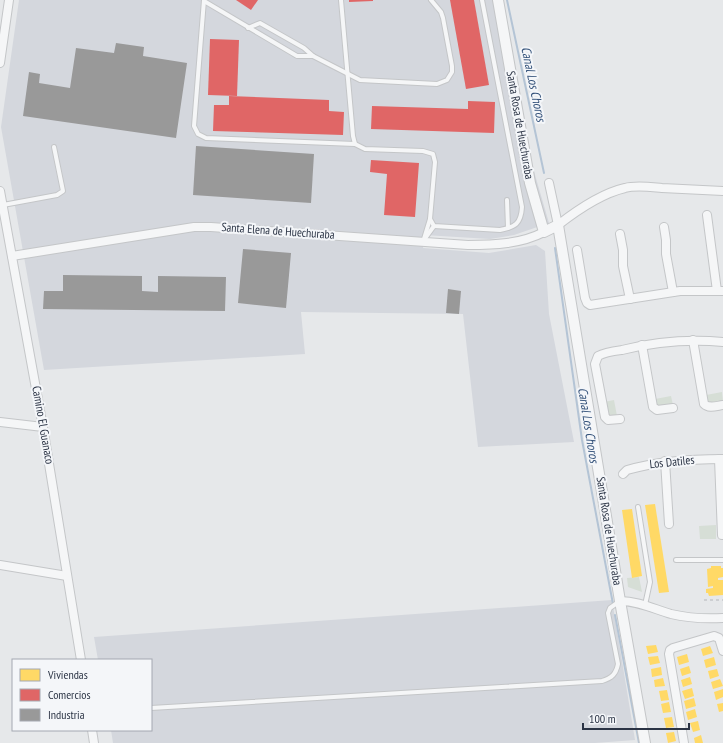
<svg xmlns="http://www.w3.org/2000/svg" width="723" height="743" font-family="'PT Sans Narrow',sans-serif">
<rect width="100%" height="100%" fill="#e6e8ea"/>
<!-- built -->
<g fill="#d4d7dd">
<path d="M19,0H501L531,161L549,223L514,235L490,239L424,235L423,248L489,253L536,245L545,251L549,314L574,442L478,447L463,314L301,312L305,354L44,370L1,127Z"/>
<path d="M612,600L635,740L595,743H113L111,730H151V660H98L94,637Z"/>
</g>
<!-- green -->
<g fill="#d6ded6">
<path d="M722,392L723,402L707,405L706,395Z"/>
<path d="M671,396L673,405L657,408L655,399Z"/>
<path d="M614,400L617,416L607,418L604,402Z"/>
<path d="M716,525V539H700L699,526Z"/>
<path d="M639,577L642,592L628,587L627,578Z"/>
</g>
<!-- homes -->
<g fill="#ffd966">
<path d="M655,504L669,592L659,593L645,505Z"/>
<path d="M632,509L642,576L632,578L622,510Z"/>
<path d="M711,566H721V568H723V577L718,578V580H723V595L709,596L708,593H706V589L713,588V586L708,587L707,569L711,568Z"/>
<path d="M656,645L658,652L648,654L646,646Z"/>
<path d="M710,646L713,653L703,656L701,649Z"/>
<path d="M687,654L689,662L679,665L677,657Z"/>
<path d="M658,656L660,663L650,665L648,657Z"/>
<path d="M714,657L716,665L706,668L704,660Z"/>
<path d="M689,666L691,673L682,676L680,669Z"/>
<path d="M661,667L662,675L652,677L651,669Z"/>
<path d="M717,669L719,676L710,679L708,671Z"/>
<path d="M690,677L692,684L683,687L681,680Z"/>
<path d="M663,678L665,686L655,687L654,680Z"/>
<path d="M720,679L723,686L713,689L711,682Z"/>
<path d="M692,688L694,696L685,699L682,691Z"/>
<path d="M723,689V697L716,700L714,692Z"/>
<path d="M667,690L669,700L661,701L659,691Z"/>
<path d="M694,698L696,706L686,709L684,701Z"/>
<path d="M669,702L671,712L663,713L661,704Z"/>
<path d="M723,703V711L719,712L717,704Z"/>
<path d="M695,709L697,717L688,720L686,712Z"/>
<path d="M672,717L674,727L666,728L664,718Z"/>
<path d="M698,721L700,730L693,732L690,723Z"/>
<path d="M674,732L676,741L668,743L666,733Z"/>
<path d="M701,735L703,743H695L694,738Z"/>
</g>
<!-- shops -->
<g fill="#e06666">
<path d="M236,0H258L251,10Z"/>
<path d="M349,0H373V1L349,2Z"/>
<path d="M450,0H474L489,85L466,89Z"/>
<path d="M210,39L239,40L237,96L208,95Z"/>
<path d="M229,96L329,100V111L344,112L343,135L213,131L214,105H229Z"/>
<path d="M468,101L495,102L494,133L371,129L372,106L468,109Z"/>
<path d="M371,160L419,163L415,217L384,215L387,174L370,172Z"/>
</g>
<!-- industry -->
<g fill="#999">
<path d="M116,43L144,47L143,56L187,63L176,138L23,116L29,72L40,74L39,83L70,88L76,48L114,53Z"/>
<path d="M196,146L314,154L311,203L193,195Z"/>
<path d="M243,249L291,253L286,308L238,303Z"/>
<path d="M63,275L142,276V291L158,292V276L226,277L225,311L43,309L44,291H63Z"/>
<path d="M448,289L461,291L459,314L446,313Z"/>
</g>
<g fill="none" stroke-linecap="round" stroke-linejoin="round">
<!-- stream -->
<g stroke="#b4c4d5" stroke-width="2">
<path d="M507,0L544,173"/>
<path d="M555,248L582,440L613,604"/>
<path d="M615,615L639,743"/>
</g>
<!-- service casing -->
<g stroke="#c4c6c8" stroke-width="6">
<g id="service">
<path d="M204,0L194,126L198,134L206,138L355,144L365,149L423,151L433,154L435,162L430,219L423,242"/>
<path d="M341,0L353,136L355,144"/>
<path d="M204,1L297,56H313"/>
<path d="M248,28L260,23L304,48L313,56L360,80L437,84L447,80L452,72V66L443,18L441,12L431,0"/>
<path d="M507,200L508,228"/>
<path d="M3,205L57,195L63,191L54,147"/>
<path d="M430,219L434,226L500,230C515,227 521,224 522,207L482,0"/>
<path d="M426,237L434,226"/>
<path d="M638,507L650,582L645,605"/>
<path d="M676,560H723"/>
<path d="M151,708L602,681C612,678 616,674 618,664L608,613L610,608L620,601"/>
</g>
</g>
<!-- minor casing -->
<g stroke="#c4c6c8" stroke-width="10">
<g id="minor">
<path d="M0,63L9,0"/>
<path d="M549,183L558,225C576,211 603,193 625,188C636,185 650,187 662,188C682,189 703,190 723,191"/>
<path d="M0,191L43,427L81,660"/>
<path d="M707,215L717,291"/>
<path d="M664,227L666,240V254L673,292"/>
<path d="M620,234L623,250V266L630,299"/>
<path d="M577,250L585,298L587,303L590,305L680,291H723"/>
<path d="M12,256L194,227H211L468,245C494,245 521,244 544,232"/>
<path d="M693,340L704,404C709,409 716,406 723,405"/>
<path d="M642,345L653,407L657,410L673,408"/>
<path d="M620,419L608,420L605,417L595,364L598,356C605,352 614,351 622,350C655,342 689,339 723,342"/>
<path d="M0,422L43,427"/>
<path d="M719,459L722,535"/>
<path d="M665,461L669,524"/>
<path d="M623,474L627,470C659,461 690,459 723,459"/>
<path d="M0,565L67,576"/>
<path d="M620,601C638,601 654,609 671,614C688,618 705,619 723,618"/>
<path d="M92,730L94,743"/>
<path d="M684,743L669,654L670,650L673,648L714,636L719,638L723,651"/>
</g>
</g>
<!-- tertiary casing -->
<g stroke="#c4c6c8" stroke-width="12">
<path id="tertiary" d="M498,0L530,183L544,232L558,225L620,601L645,743"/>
</g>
<!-- path -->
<path stroke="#c5c6ca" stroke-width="1.5" stroke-dasharray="3 3" stroke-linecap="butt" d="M704,600H723"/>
<!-- service -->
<use href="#service" stroke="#f5f6f7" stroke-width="4"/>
<!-- minor -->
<use href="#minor" stroke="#f5f6f7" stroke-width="8"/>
<!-- tertiary -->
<use href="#tertiary" stroke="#f5f6f7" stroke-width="10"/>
</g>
<g text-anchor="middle" stroke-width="4" stroke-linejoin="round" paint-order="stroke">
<!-- street labels -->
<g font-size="12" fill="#2b3445" stroke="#f4f6f9">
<text transform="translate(520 125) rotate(80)" y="4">Santa Rosa de Huechuraba</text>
<text transform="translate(278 231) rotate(4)" y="4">Santa Elena de Huechuraba</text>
<text transform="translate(43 425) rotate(80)" y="4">Camino El Guanaco</text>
<text transform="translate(672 462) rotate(-6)" y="4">Los Datiles</text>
<text transform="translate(609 531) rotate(81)" y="4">Santa Rosa de Huechuraba</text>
</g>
<!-- water labels -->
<g font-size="13" font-style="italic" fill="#34527a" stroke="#f4f6f9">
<text transform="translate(534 84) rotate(78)" y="5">Canal Los Choros</text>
<text transform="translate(589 425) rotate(81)" y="5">Canal Los Choros</text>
</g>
</g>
<!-- legend -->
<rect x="12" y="659" width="140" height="72" fill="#f4f6f9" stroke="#a4a8b1"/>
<rect x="20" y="669" width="20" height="12" fill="#ffd966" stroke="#a4a8b1"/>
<text x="48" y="679" font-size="12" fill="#2b3445">Viviendas</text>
<rect x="20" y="689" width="20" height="12" fill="#e06666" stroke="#a4a8b1"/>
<text x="48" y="699" font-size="12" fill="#2b3445">Comercios</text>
<rect x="20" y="709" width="20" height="12" fill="#999999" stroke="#a4a8b1"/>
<text x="48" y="719" font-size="12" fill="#2b3445">Industria</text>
<!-- scale -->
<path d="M583 723v6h106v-6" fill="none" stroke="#2b3445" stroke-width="2"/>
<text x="589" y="723" font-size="12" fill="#2b3445" stroke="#f4f6f9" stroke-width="3" paint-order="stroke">100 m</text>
</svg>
